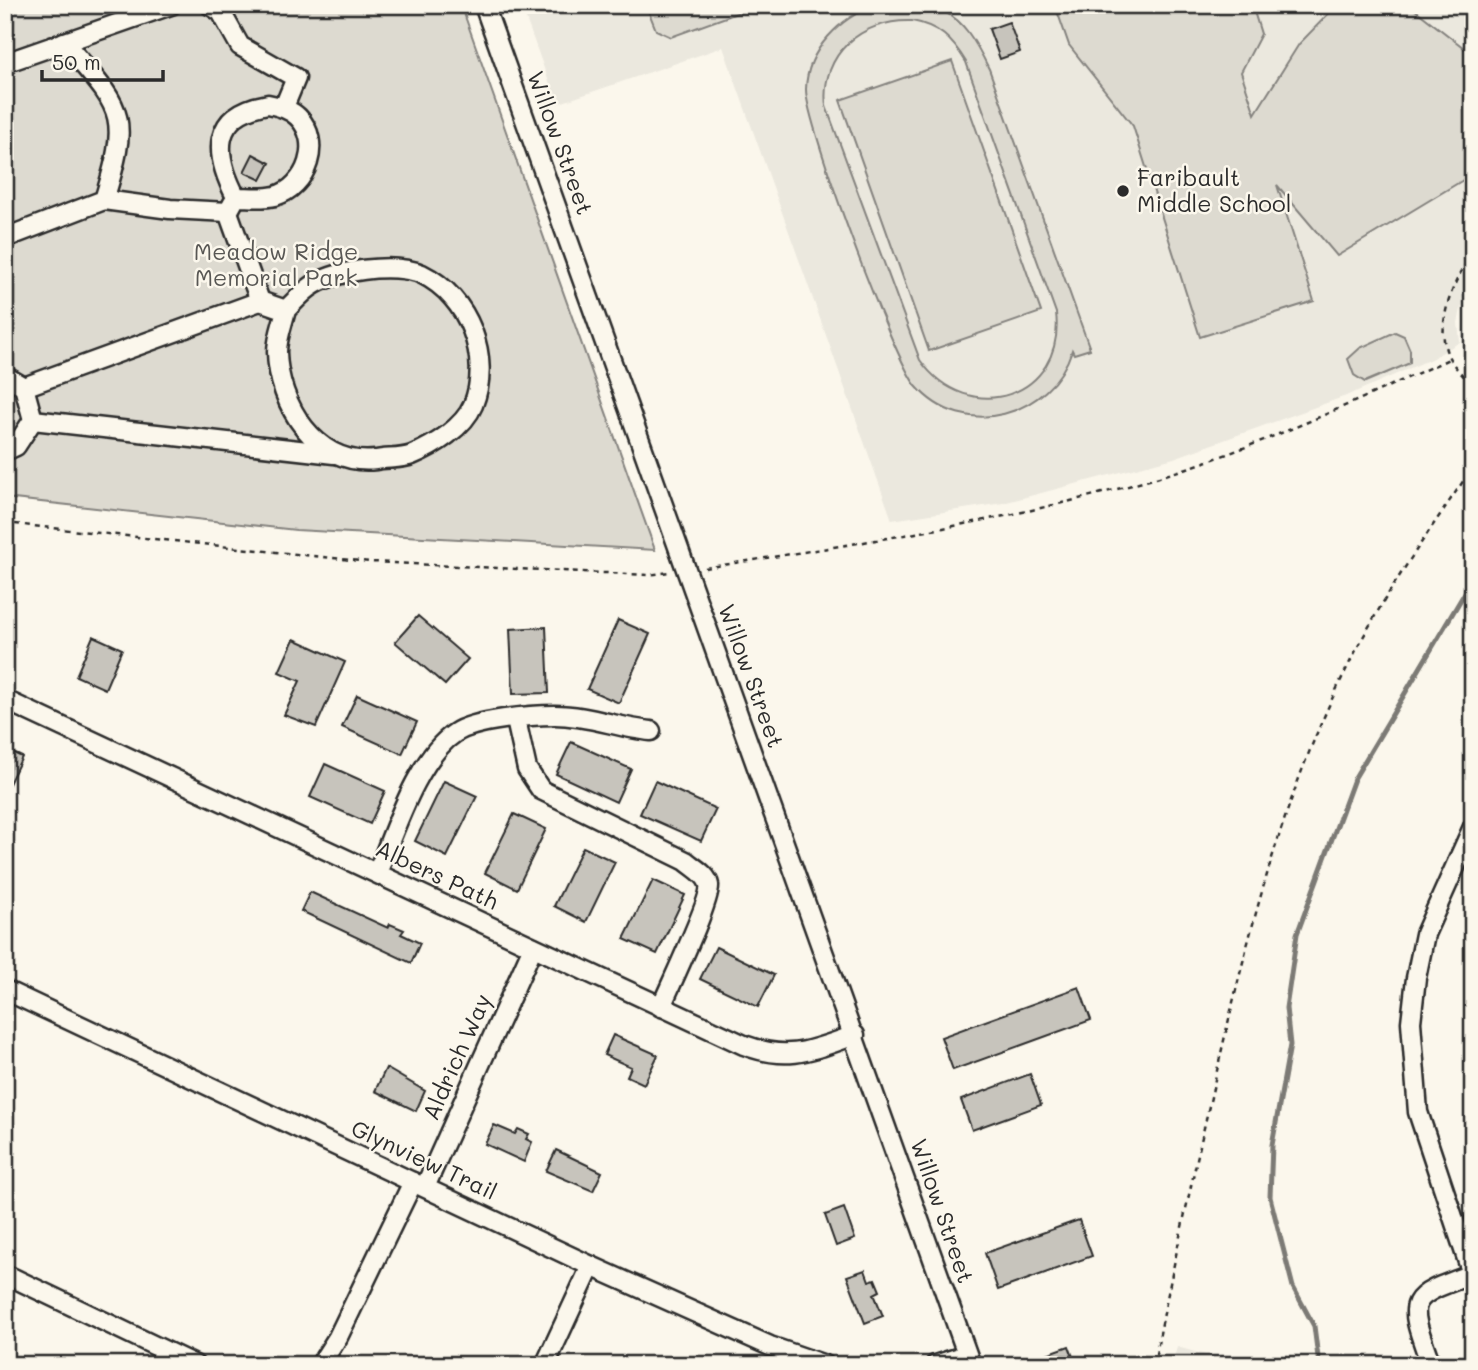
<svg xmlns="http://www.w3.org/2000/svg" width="1478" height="1370" font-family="Mali,sans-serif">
<rect width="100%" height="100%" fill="#fbf7ec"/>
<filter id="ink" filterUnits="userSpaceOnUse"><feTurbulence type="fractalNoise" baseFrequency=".0143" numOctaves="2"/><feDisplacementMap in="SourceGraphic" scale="14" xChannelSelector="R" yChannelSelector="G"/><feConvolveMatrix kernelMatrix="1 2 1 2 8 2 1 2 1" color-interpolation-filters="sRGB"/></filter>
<g filter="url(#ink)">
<!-- built -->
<g fill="#ebe8de">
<path d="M521,5H1473V278L1464,295L1458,323L1460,342L1431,359L1346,396L1174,458L1003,503L892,520L723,47L557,104Z"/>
<path d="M1177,1347L1242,1365H1172Z"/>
</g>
<!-- green -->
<g fill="#dddad0" stroke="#84827e" stroke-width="2" fill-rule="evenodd">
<path d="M461,5L655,550L296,530L5,498V6Z"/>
<path d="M646,5H759L671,37L656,30Z"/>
<path d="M876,5C944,5 958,5 989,69L1090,349L1074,354L1072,350C1051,416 964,442 916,386C894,360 805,122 806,89C807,49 841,17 876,5ZM912,21C939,26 952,39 966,62L1056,313C1066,397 969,429 920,360L826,106C820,54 862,19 912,21Z"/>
<path d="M1055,5H1252L1261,34L1241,72L1255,114L1299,44L1337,5H1409L1473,55V174L1337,256L1277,185L1314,301L1200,337L1133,126L1069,45Z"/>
<path d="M952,61L1041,312L929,351L840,100Z"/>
<path d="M1395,332L1404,336L1410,350V363L1365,382L1354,375L1348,359L1360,348Z"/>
</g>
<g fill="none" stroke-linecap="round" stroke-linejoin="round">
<!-- stream -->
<path stroke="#7b7a75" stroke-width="5" d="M1319,1365L1314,1326L1293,1287L1270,1197L1272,1145L1290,1045L1286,1008L1297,934L1354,779L1473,579"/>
</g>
<!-- building -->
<g fill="#c7c4bc" stroke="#2b2b2b" stroke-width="2">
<path d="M1009,22L1020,52L1000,59L989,29Z"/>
<path d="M253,154L270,163L261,180L244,172Z"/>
<path d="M418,616L468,659L445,685L395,642Z"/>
<path d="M618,620L650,634L619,703L587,689Z"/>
<path d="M546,627L549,693L513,694L510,629Z"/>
<path d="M93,636L122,649L105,689L76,676Z"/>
<path d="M294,639L345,662L316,727L284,715L300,681L279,672Z"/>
<path d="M357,695L417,722L402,754L342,727Z"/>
<path d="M571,742L631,769L616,802L556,774Z"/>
<path d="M5,749L22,757L5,792Z"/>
<path d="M325,764L385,791L370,824L310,797Z"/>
<path d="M444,781L477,796L447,857L415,841Z"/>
<path d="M655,781L716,809L701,841L640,814Z"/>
<path d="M514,814L546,829L517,889L485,873Z"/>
<path d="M583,847L615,862L586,922L554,906Z"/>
<path d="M653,880L685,895L657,954L624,939Z"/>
<path d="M310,892L388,928L390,924L404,930L401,934L420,943L411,963L301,911Z"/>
<path d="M716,947L774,975L758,1007L700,979Z"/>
<path d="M1079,987L1091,1020L953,1070L941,1037Z"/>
<path d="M613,1035L658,1055L644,1084L627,1076L631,1067L604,1055Z"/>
<path d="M386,1068L425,1091L416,1111L375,1091Z"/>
<path d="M1030,1074L1041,1105L972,1130L961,1100Z"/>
<path d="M494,1125L515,1134L518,1129L529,1134L526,1139L532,1142L524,1162L485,1144Z"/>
<path d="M556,1150L602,1172L593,1191L546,1171Z"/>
<path d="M844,1208L855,1239L836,1246L825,1215Z"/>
<path d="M1079,1220L1092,1256L998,1290L985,1253Z"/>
<path d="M865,1270L869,1281L875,1279L880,1291L874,1294L883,1316L865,1323L847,1276Z"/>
<path d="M1069,1346L1076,1365H1022V1363Z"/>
</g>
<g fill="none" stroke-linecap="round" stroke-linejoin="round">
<!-- minor casing -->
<g stroke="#2b2b2b" stroke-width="23">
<g id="minor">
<path d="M210,5L221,12L240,46L296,78L284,107"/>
<path d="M484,5L971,1365"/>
<path d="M5,63L171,5"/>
<path d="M268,104C279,106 290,109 298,117C323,142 307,187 275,196C263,199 248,197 236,197C213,153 211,114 268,104Z"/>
<path d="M104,200L170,209L228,212L233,203"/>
<path d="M228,212L260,301L286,310C283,323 277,338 277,352C278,404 316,467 376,460C387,458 402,459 412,455C434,446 464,427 473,405C492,358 469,297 422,274C395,262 332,270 309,288C301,294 293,303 286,310"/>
<path d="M5,238L104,200C132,111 121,109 64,42"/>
<path d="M5,376L24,387L33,420L16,446L5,451"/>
<path d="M24,387L260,301"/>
<path d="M33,420L334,454"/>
<path d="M5,700L744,1045C789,1062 812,1050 855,1035"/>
<path d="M516,720L527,769L541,790L686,861C694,868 707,874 709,885C712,898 669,988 661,1007"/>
<path d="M377,873C394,833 417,758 455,733C474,720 532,715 555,715C588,715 619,728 651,731"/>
<path d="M5,990L591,1266L770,1346L825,1365"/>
<path d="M425,1187L533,947"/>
<path d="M5,1274L195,1365"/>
<path d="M1472,1274L1418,1112L1411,1022L1416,978L1425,934L1473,827"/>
<path d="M320,1365L338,1337L413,1182"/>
<path d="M545,1365L591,1266"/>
<path d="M935,1365L966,1355"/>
<path d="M1431,1365C1407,1298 1405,1298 1473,1274"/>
</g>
</g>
<!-- path -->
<g stroke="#2b2b2b" stroke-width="2.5" stroke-dasharray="5 5" stroke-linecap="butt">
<path d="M1473,254C1453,278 1432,331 1451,361C1457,370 1466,378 1473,386"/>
<path d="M5,523L370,562L648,575L670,572"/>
<path d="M705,568C855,543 1009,522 1156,478C1256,448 1354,402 1449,359"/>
<path d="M1154,1365C1172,1268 1194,1172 1216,1075C1248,935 1283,793 1349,664C1384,594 1429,531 1473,467"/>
</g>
<!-- minor -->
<use href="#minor" stroke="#fbf7ec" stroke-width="18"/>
</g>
</g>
<!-- markers -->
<circle fill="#2b2b2b" stroke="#fbf7ec" stroke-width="2.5" cx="1123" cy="191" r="7"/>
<g text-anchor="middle" stroke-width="5" stroke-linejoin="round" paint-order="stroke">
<!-- street labels -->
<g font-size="23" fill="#2b2b2b" stroke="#fbf7ec">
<text transform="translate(560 143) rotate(70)" y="8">Willow Street</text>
<text transform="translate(751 676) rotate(70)" y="8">Willow Street</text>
<text transform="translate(437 875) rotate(25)" y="8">Albers Path</text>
<text transform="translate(457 1057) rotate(-66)" y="8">Aldrich Way</text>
<text transform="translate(424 1160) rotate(25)" y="8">Glynview Trail</text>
<text transform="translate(942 1211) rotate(71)" y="8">Willow Street</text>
</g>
<!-- poi labels -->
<g font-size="23" fill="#2b2b2b" stroke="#fbf7ec" text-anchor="start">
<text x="1137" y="186">Faribault<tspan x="1137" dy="26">Middle School</tspan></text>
</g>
<!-- park labels -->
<g font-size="23" fill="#585754" stroke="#fbf7ec">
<text x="276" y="260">Meadow Ridge<tspan x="276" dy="26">Memorial Park</tspan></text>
</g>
</g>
<!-- margin -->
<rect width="1478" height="1370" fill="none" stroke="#fbf7ec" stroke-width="28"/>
<rect x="14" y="14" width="1450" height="1342" fill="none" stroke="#2b2b2b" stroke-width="2.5" filter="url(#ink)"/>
<!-- scale -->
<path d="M42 70v10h121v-10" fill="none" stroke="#2b2b2b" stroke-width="3.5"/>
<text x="52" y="70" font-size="21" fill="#2b2b2b" stroke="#fbf7ec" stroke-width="5" paint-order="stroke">50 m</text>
</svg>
